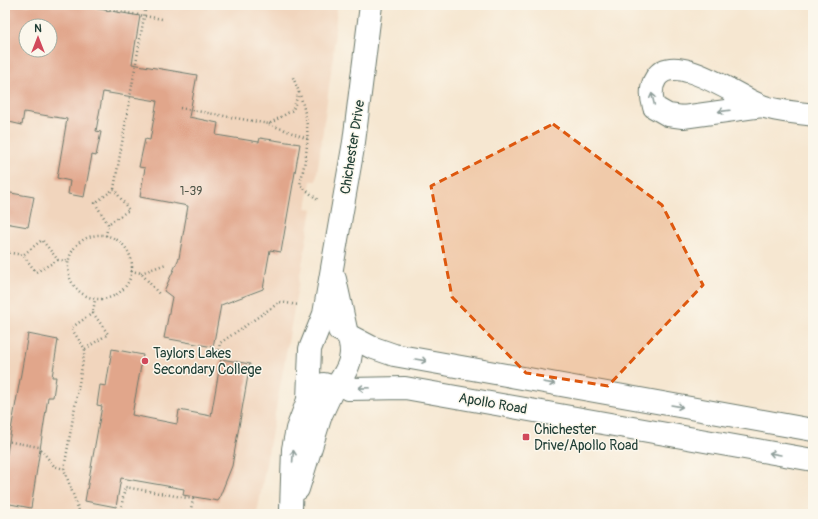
<svg xmlns="http://www.w3.org/2000/svg" width="818" height="519" font-family="Pangolin,sans-serif">
<rect width="100%" height="100%" fill="#fbf7ec"/>
<filter id="ink" filterUnits="userSpaceOnUse"><feTurbulence type="fractalNoise" baseFrequency=".025" numOctaves="2"/><feDisplacementMap in="SourceGraphic" scale="8" xChannelSelector="R" yChannelSelector="G"/><feConvolveMatrix kernelMatrix="1 2 1 2 8 2 1 2 1" color-interpolation-filters="sRGB"/></filter>
<filter id="wash" filterUnits="userSpaceOnUse"><feTurbulence type="fractalNoise" baseFrequency=".012" numOctaves="4" result="noise"/><feDisplacementMap in="SourceGraphic" scale="16" xChannelSelector="R" yChannelSelector="G"/><feGaussianBlur stdDeviation="0.9" result="paint"/><feColorMatrix in="noise" values="0 0 0 0 0 0 0 0 0 0 0 0 0 0 0 0 0 1.4 0 .05"/><feComposite in="paint" operator="in"/></filter>
<g filter="url(#wash)">
<rect width="100%" height="100%" fill="#f6e7d1"/>
<!-- built -->
<path fill="#f1d5bd" fill-rule="evenodd" d="M5,5H337L333,57L316,181H311L306,208L312,209L257,514H5ZM26,26H50V50H26Z"/>
<g id="blocks">
<!-- building -->
<g fill="#e1a68b" fill-rule="evenodd">
<path d="M5,5H76L140,16L132,64L197,75L189,117L218,123L216,135L259,142L260,138L300,144L281,252L270,250L263,289L221,305L213,347L164,338L172,297L164,291L179,258L188,206L140,197L145,168L139,167L145,139L150,140L157,101L103,92L96,131L101,132L96,156L92,155L84,197L68,194L70,181L57,178L67,119L24,112L22,125L5,121ZM26,26H50V50H26Z"/>
<path d="M5,192L34,197L28,227L5,223Z"/>
<path d="M28,334L58,340L52,377H56L53,397H48L31,508L5,503V464Z"/>
<path d="M112,349L143,355L132,415L177,424L179,410L211,416L221,359L250,364L232,466L218,501L183,495L184,489L121,478L116,507L85,501L102,406L97,405L100,385L106,386Z"/>
</g>
</g>
</g>
<g filter="url(#ink)">
<use href="#blocks" fill-opacity="0" stroke="#6a786b" stroke-width="1"/>
<g fill="none" stroke-linecap="round" stroke-linejoin="round">
<!-- minor casing -->
<g stroke="#6a786b" stroke-width="24">
<g id="minor">
<path d="M762,106L683,117L668,115L654,107C651,97 650,87 656,78C674,49 739,98 762,106C778,112 797,112 813,115"/>
<path d="M335,279L347,334"/>
<path d="M348,335L371,347L394,355L813,430"/>
<path d="M324,384L334,387L337,385C349,368 356,354 347,334L339,330"/>
<path d="M337,385L349,389L405,388L813,460"/>
<path d="M298,489L321,415L334,387"/>
<path d="M291,509L293,449L297,429L308,400L310,349L324,314L354,142L371,5"/>
</g>
</g>
<!-- path -->
<g stroke="#6a786b" stroke-width="2.5" stroke-dasharray="1 3" stroke-linecap="butt">
<path d="M82,5L162,19"/>
<path d="M299,92C312,130 308,147 300,185L318,200"/>
<path d="M180,108L269,124L293,110L299,92L292,75"/>
<path d="M269,124L308,139"/>
<path d="M114,189L146,5"/>
<circle cx="100" cy="267" r="32"/>
<path d="M106,236L108,224L95,203L114,189L129,210L108,224"/>
<path d="M5,252L23,255"/>
<path d="M58,260L36,272L23,255L42,240L58,260L68,261"/>
<path d="M131,271L141,273L160,295"/>
<path d="M141,273L166,264"/>
<path d="M93,313L108,334L85,349L71,328L93,313L95,299"/>
<path d="M218,354L220,343L280,302L299,305"/>
<path d="M6,441L39,447L54,466L64,469"/>
<path d="M80,514L64,469L85,349"/>
<path d="M120,514L125,487L193,499L190,514"/>
</g>
<!-- minor -->
<use href="#minor" stroke="#fff" stroke-width="22"/>
</g>
<!-- one-way arrows -->
<defs><path id="oneway-shaft" d="M-6 0H5M1.5-3L5.5 0L1.5 3" fill="none" stroke-width="1.6" stroke-linecap="round" stroke-linejoin="round"/></defs>
<g stroke="#8f9e9a">
<use href="#oneway-shaft" transform="translate(653 99) rotate(-103)"/>
<use href="#oneway-shaft" transform="translate(724 111) rotate(173)"/>
<use href="#oneway-shaft" transform="translate(421 360) rotate(10)"/>
<use href="#oneway-shaft" transform="translate(549 383) rotate(10)"/>
<use href="#oneway-shaft" transform="translate(364 388) rotate(178)"/>
<use href="#oneway-shaft" transform="translate(677 406) rotate(10)"/>
<use href="#oneway-shaft" transform="translate(775 454) rotate(-170)"/>
<use href="#oneway-shaft" transform="translate(293 456) rotate(-86)"/>
</g>
</g>
<!-- marked area -->
<path fill="#de580e" fill-opacity="0.2" stroke="#de580e" stroke-width="3" stroke-dasharray="8 5" stroke-linejoin="round" d="M553,124L662,205L703,285L608,386L526,373L452,297L431,186Z"/>
<!-- markers -->
<g fill="#d1495b" stroke="#fbf7ec" stroke-width="1.5">
<circle cx="145" cy="361" r="4"/>
<rect x="522" y="433" width="8" height="8" rx="2"/>
</g>
<g text-anchor="middle" stroke-width="3" stroke-linejoin="round" paint-order="stroke">
<!-- number labels -->
<g font-size="12" fill="#50574a">
<text x="191" y="195">1-39</text>
</g>
<!-- street labels -->
<g font-size="14" fill="#1f3d34" stroke="#fbf7ec">
<text transform="translate(352 147) rotate(-81)" y="5">Chichester Drive</text>
<text transform="translate(493 403) rotate(10)" y="5">Apollo Road</text>
</g>
<!-- poi labels -->
<g font-size="14" fill="#1f3d34" stroke="#fbf7ec" text-anchor="start">
<text x="153" y="358">Taylors Lakes<tspan x="153" dy="16">Secondary College</tspan></text>
<text x="534" y="434">Chichester<tspan x="534" dy="16">Drive/Apollo Road</tspan></text>
</g>
</g>
<!-- margin -->
<rect width="818" height="519" fill="none" stroke="#fbf7ec" stroke-width="20"/>
<!-- north arrow -->
<g transform="translate(38 38)"><circle r="19" fill="#fbf7ec" stroke="#a3ada2"/>
<path d="M0-3L7 15L0 10L-7 15Z" fill="#d1495b"/>
<text y="-6" font-size="11" font-weight="bold" text-anchor="middle" fill="#1f3d34">N</text>
</g>
</svg>
